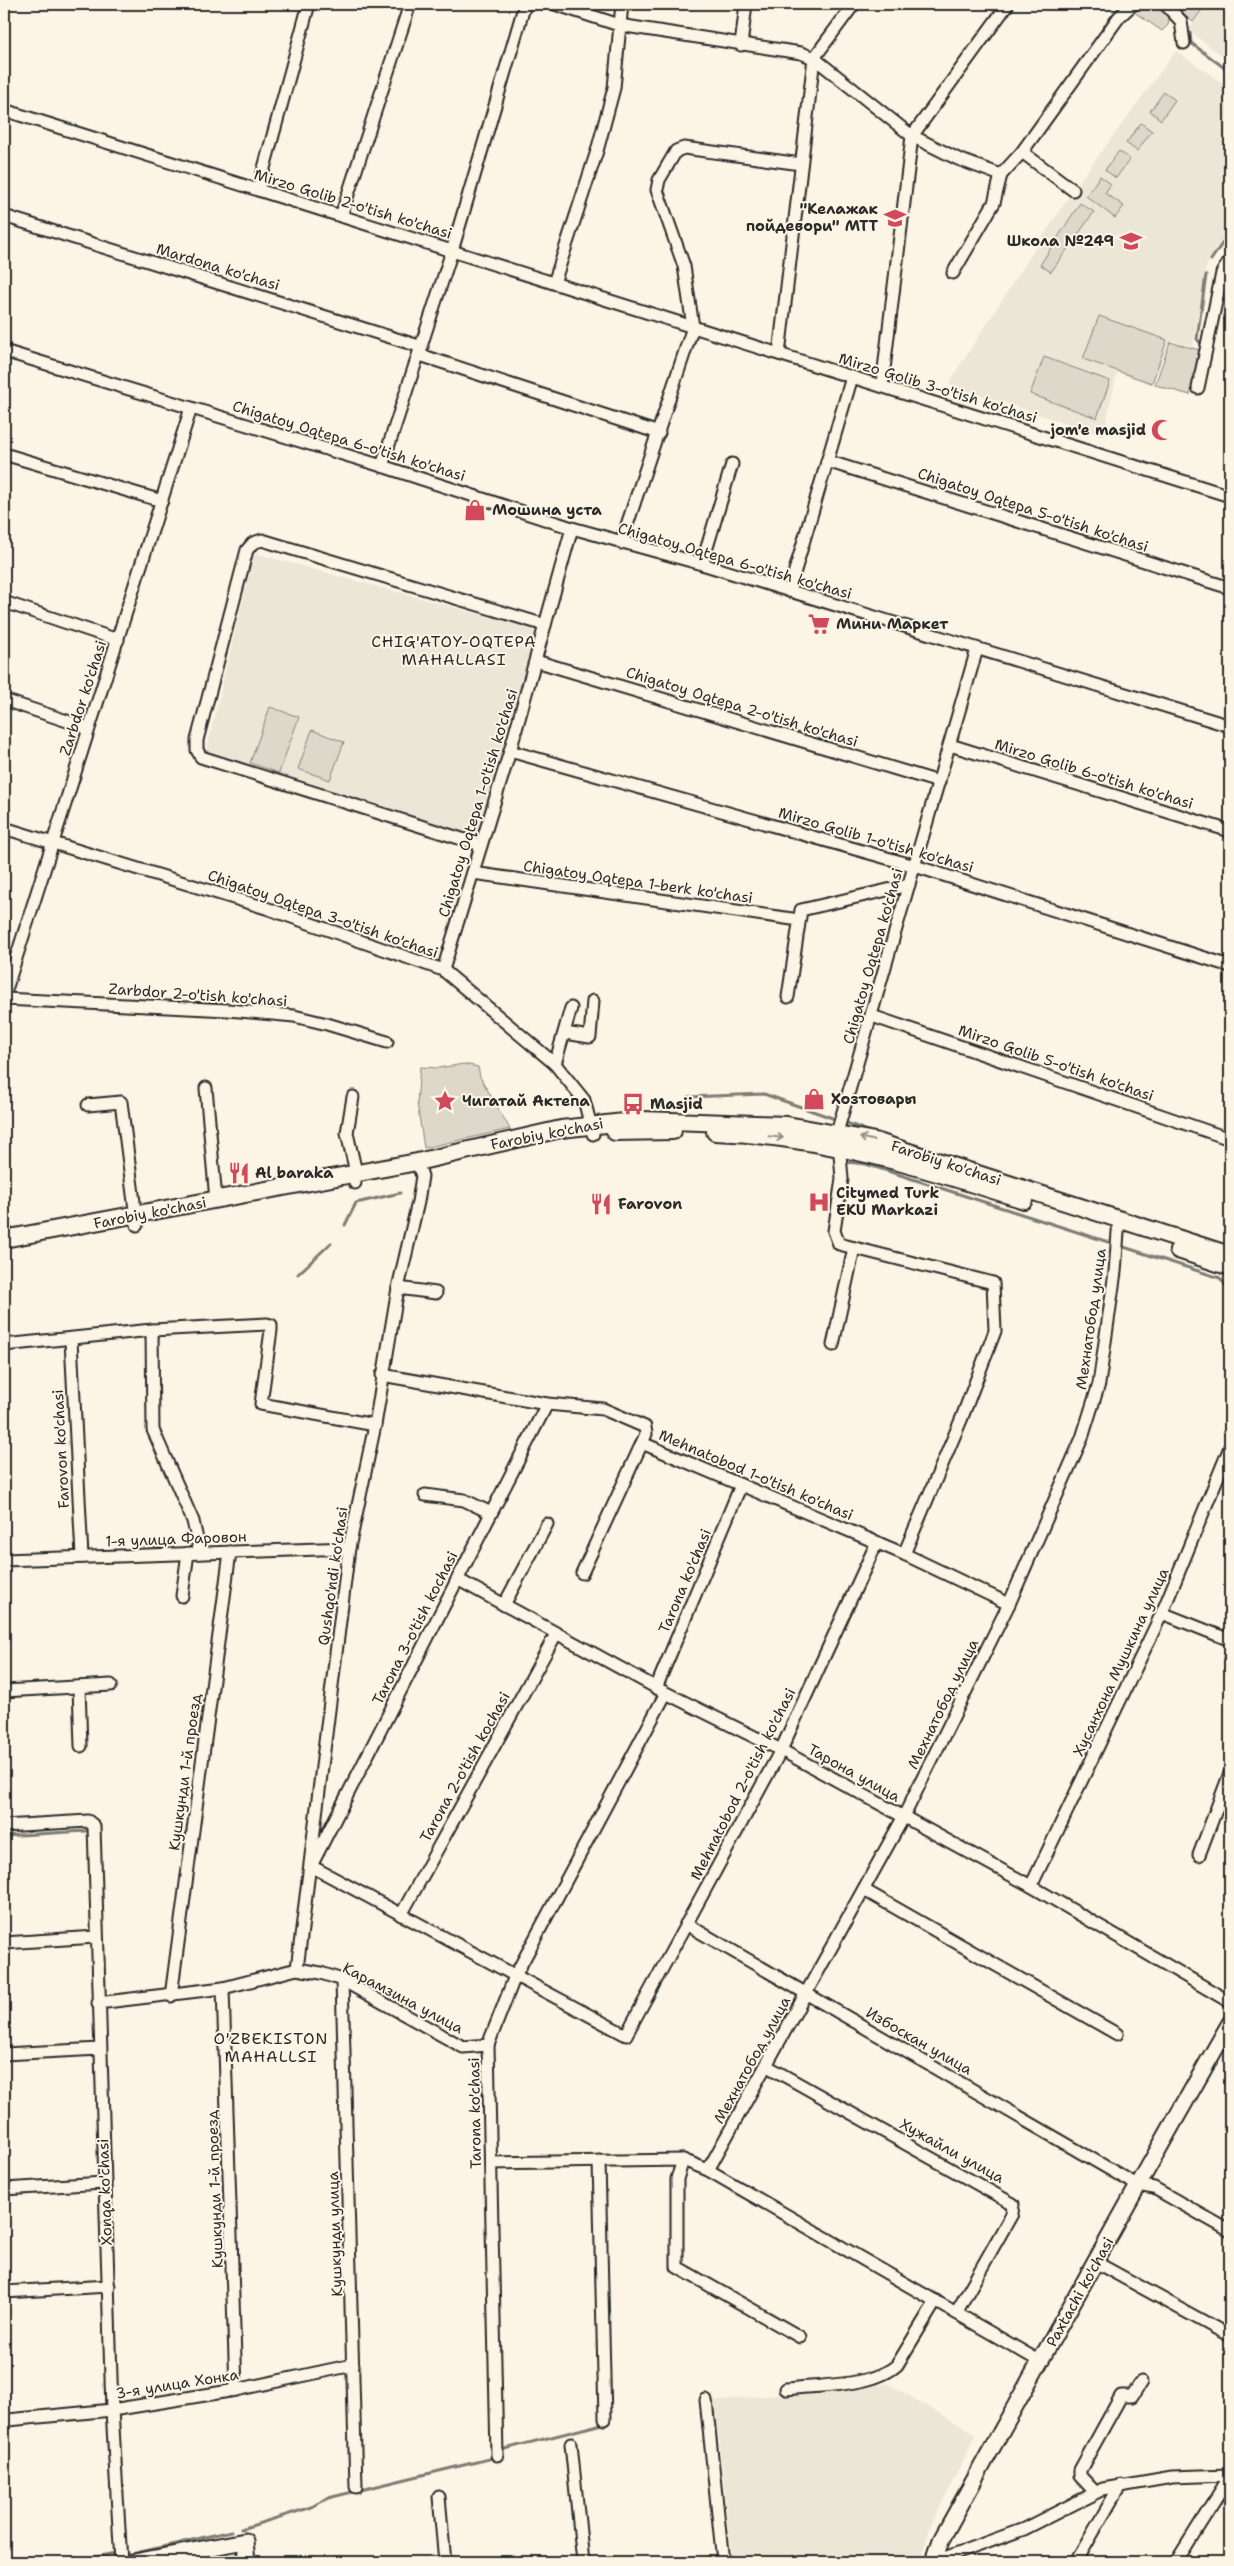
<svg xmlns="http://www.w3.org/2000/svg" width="1234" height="2566" font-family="'Shantell Sans',sans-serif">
<rect width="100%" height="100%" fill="#fcf5e5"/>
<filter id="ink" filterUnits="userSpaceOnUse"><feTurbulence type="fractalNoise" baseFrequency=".02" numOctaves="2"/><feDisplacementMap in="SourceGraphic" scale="10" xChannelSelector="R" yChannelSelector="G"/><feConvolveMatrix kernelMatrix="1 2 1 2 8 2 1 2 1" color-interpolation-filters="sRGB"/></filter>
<g filter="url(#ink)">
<!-- built -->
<g fill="#ece6d7">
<path d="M1206,4H1230V62L1188,30Z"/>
<path d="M1176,51L1230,88V230L1206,267L1193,346L1169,340L1153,385L1117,373L1103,436L948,384L1073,190Z"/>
<path d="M254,553L537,630L478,837L206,752Z"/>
<path d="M889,2384L976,2435L928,2531L922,2562H732L719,2440L711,2401Z"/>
</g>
<!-- green -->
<g fill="#ded8ca" stroke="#84827a">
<path d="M1142,4H1160L1170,16L1168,25L1162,31L1134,12Z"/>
<path d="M1174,4H1206L1193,22L1177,9Z"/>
<path d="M1164,92L1175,100L1161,120L1150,111Z"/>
<path d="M1141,123L1152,131L1137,151L1126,143Z"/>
<path d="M1119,151L1130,159L1116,178L1105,170Z"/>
<path d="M1100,176L1111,184L1105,193L1124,206L1115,218L1086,196Z"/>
<path d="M1080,203L1094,212L1051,272L1040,265Z"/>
<path d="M1099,316L1167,340L1152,383L1083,359Z"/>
<path d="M1170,342L1203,351L1190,395L1155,385Z"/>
<path d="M1044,357L1110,381L1097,418L1030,394Z"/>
<path d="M270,707L299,717L279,773L250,763Z"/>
<path d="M312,730L344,742L330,780L298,769Z"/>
<path d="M464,1064L478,1067L480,1077L510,1129L424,1148L417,1103L420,1067L438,1068Z"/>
</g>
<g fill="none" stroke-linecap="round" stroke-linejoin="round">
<!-- stream -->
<g stroke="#7d7b74" stroke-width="3">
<path d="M1190,33L1191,43L1230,72"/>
<path d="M1211,260L1230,232"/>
<path d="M1203,346L1197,339L1206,275"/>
<path d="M688,1097L764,1094L838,1120"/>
<path d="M844,1122L873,1133"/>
<path d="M846,1162L866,1164L1220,1278L1230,1292"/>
<path d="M345,1225L356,1203L400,1193"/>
<path d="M298,1274L331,1243"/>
<path d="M4,1836L86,1831"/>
<path d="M501,2450L606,2423"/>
<path d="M241,2529L312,2507L328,2498L497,2457"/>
<path d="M68,2562L121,2552L132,2554L231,2531"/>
</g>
<!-- street casing -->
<g stroke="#2b2b2b" stroke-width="15">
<g id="street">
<path d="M555,4L619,25L801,53L814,58L912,136L958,159L1001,175"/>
<path d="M1165,4L1181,21L1184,43"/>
<path d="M741,45L746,4"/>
<path d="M4,110L1230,496"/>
<path d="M1022,152L1073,190"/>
<path d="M1001,175L1022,152L1119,17L1133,4"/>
<path d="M258,190L309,4"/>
<path d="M4,216L422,347"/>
<path d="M341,216L410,4"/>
<path d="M953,273L994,203L1001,175"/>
<path d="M554,283L597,151L614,88L622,4"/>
<path d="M4,351L382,466L572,528L702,564L1230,726"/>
<path d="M779,354L814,58L854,4"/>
<path d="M420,355L659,433"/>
<path d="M882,386L912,136L1008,4"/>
<path d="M1198,388L1222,273L1230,260"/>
<path d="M4,454L162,501"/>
<path d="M827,461L1230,588"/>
<path d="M382,466L452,251L525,4"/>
<path d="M621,543L693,327L684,266L657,190L659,180L676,151L684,148L801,164"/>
<path d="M702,564L732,464"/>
<path d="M789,591L852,377"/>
<path d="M4,602L118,640"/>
<path d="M536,661L939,782"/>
<path d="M4,700L88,728"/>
<path d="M950,745L1230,831"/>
<path d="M510,751L915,866L1230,966"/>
<path d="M4,828L266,908L443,970L555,1064L584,1100L593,1134"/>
<path d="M481,845L201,757L197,750V740L247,550L253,543L262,540L545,625"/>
<path d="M473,873L799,920"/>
<path d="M443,970L510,751L572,528"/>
<path d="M4,996L191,408"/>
<path d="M788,997L801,910L909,885"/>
<path d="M4,999L228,1010L294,1016L327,1024L387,1042"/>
<path d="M872,1016L1230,1139"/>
<path d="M565,1033L590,1037L593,1001"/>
<path d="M555,1064L571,1008"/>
<path d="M206,1088L216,1200"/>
<path d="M353,1097L347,1133L355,1168V1183"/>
<path d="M88,1105L121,1102L137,1225"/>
<path d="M398,1288L436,1293"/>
<path d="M152,1330L153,1430L193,1521L200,1553"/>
<path d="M71,1340L82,1557"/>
<path d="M4,1345L152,1330L267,1324L271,1325V1330L261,1404L375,1425"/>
<path d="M833,1345L854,1248"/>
<path d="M382,1375L547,1404L603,1409L645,1427L646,1434L642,1443L582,1573"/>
<path d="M547,1404L311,1866L626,2035L781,1750L877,1542"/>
<path d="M642,1443L904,1554L1009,1604"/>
<path d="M425,1495L464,1500L491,1513"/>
<path d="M904,1554L961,1420L995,1331L993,1283L839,1244L834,1231L842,1179L838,1129L977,649"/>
<path d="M4,1560L349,1548"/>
<path d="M457,1579L666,1693L781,1750L1031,1886L1230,2002"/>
<path d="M182,1596L188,1553"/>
<path d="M504,1605L547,1524"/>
<path d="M1162,1613L1230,1640"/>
<path d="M79,1687L81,1746"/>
<path d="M656,1688L741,1485"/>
<path d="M4,1691L111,1685"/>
<path d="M4,1826L88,1821L94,1826L112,2410L121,2562"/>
<path d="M1199,1855L1230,1773"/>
<path d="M1031,1886L1162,1613L1230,1447"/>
<path d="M864,1890L1117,2034"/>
<path d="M401,1915L556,1634"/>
<path d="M686,1924L1137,2185L1154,2188L1230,2231"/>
<path d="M4,1943L96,1937"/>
<path d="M297,1969L349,1548L375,1425L398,1288L418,1202L422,1176L417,1162"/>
<path d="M342,1980L356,2487"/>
<path d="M223,1988L236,2390"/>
<path d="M171,1996L230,1552"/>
<path d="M98,2003L223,1988L297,1969L321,1973L342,1980L463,2047L488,2045"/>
<path d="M4,2054L100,2049"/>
<path d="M767,2066L1013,2204L1012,2214L956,2313"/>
<path d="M683,2160L677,2179V2267L800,2337"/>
<path d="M599,2161L605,2419"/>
<path d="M491,2163L683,2160L708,2170L1041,2362"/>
<path d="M708,2170L903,1818L1009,1604L1082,1438L1099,1384L1115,1272L1119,1219"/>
<path d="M4,2189L104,2183"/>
<path d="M1097,2263L1230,2336"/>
<path d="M4,2292L109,2286"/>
<path d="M786,2389C818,2385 873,2387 897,2365L936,2301"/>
<path d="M706,2400L723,2562"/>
<path d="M4,2418L8,2420L112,2410L236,2390L353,2365"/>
<path d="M571,2444L583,2562"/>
<path d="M497,2455L488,2045L515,1976L666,1693"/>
<path d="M1095,2492L1080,2476V2470L1121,2396H1132L1141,2382"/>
<path d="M439,2497L445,2562"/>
<path d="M936,2561L1024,2529L1103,2489L1172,2477L1230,2475"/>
<path d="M1076,2562L1121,2484"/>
<path d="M1176,2562L1230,2476"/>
</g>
</g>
<!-- secondary casing -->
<g stroke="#2b2b2b" stroke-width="19">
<g id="secondary">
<path d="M134,2562L245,2541L247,2562"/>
<path d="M937,2562L936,2555L941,2540C1037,2367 1132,2194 1230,2023"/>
</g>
</g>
<!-- primary casing -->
<g stroke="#2b2b2b" stroke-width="20">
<g id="primary">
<path d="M615,1132L673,1131"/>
<path d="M715,1132C823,1136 922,1167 1024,1200"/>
<path d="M4,1239L417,1162L561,1129L642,1120L787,1125L875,1141L1230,1255"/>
<path d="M1178,1250L1230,1267"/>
</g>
</g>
<!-- street -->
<use href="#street" stroke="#fcf5e5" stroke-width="11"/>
<!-- secondary -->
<use href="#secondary" stroke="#fcf5e5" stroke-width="15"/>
<!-- primary -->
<use href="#primary" stroke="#fcf5e5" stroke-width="16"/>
</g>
<!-- one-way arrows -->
<defs><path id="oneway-shaft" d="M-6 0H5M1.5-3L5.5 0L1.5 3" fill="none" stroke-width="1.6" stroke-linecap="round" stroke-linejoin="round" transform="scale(1.25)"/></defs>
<g stroke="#949088">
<use href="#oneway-shaft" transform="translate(776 1137) rotate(6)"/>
<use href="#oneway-shaft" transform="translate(867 1139) rotate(-168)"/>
</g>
</g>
<!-- icons -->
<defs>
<g id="school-bare" transform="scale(1.725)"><path d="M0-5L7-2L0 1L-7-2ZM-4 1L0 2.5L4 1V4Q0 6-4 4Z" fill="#d1495b" stroke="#fcf5e5" stroke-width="2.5" paint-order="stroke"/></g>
<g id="mosque-bare" transform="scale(1.725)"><path d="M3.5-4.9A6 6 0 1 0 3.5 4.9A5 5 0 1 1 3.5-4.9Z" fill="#d1495b" stroke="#fcf5e5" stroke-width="2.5" paint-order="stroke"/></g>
<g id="shop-bare" transform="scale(1.725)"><path d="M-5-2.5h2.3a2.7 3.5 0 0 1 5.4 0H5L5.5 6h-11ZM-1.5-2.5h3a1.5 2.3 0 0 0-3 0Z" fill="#d1495b" stroke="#fcf5e5" stroke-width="2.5" paint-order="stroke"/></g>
<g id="supermarket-bare" transform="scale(1.725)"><path d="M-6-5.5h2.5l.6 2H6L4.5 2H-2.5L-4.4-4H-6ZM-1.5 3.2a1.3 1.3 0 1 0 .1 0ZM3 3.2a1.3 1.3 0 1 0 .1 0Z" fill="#d1495b" stroke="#fcf5e5" stroke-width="2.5" paint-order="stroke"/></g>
<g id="sight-bare" transform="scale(1.725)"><path d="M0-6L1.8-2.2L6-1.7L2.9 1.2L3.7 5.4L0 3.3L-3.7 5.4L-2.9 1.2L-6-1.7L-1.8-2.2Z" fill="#d1495b" stroke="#fcf5e5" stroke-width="2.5" paint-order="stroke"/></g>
<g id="bus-bare" transform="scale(1.725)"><path d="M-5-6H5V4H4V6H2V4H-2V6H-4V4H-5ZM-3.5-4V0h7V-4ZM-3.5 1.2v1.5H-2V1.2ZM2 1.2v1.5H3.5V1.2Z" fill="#d1495b" stroke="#fcf5e5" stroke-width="2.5" paint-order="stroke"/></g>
<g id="restaurant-bare" transform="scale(1.725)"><path d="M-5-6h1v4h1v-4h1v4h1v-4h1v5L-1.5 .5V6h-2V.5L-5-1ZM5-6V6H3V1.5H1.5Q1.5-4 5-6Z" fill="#d1495b" stroke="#fcf5e5" stroke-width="2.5" paint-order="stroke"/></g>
<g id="hospital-bare" transform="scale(1.725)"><path d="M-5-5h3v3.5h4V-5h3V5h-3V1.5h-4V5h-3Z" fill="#d1495b" stroke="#fcf5e5" stroke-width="2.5" paint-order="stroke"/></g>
</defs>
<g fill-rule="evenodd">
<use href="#school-bare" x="895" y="218"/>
<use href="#school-bare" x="1131" y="241"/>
<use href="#mosque-bare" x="1162" y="430"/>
<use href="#shop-bare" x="475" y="510"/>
<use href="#supermarket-bare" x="819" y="624"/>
<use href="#shop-bare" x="814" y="1099"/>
<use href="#sight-bare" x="445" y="1101"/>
<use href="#bus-bare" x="633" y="1104"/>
<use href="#restaurant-bare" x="239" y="1173"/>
<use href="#hospital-bare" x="819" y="1202"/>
<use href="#restaurant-bare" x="601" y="1204"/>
</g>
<g text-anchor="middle" stroke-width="4" stroke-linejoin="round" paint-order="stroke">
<!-- street labels -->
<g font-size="15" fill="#2b2b2b" stroke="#fcf5e5">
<text transform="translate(353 204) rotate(17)" y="5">Mirzo Golib 2-o'tish ko'chasi</text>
<text transform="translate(218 267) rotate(17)" y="5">Mardona ko'chasi</text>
<text transform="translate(938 388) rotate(17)" y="5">Mirzo Golib 3-o'tish ko'chasi</text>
<text transform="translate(349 441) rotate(17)" y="5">Chigatoy Oqtepa 6-o'tish ko'chasi</text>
<text transform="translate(1033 510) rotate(18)" y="5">Chigatoy Oqtepa 5-o'tish ko'chasi</text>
<text transform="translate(735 561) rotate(16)" y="5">Chigatoy Oqtepa 6-o'tish ko'chasi</text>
<text transform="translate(83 698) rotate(-72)" y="5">Zarbdor ko'chasi</text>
<text transform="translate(742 707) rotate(17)" y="5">Chigatoy Oqtepa 2-o'tish ko'chasi</text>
<text transform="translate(1094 774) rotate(17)" y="5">Mirzo Golib 6-o'tish ko'chasi</text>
<text transform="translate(478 803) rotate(-73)" y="5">Chigatoy Oqtepa 1-o'tish ko'chasi</text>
<text transform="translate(876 840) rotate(16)" y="5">Mirzo Golib 1-o'tish ko'chasi</text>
<text transform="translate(638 882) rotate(8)" y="5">Chigatoy Oqtepa 1-berk ko'chasi</text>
<text transform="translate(323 914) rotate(19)" y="5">Chigatoy Oqtepa 3-o'tish ko'chasi</text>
<text transform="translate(873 956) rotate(-74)" y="5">Chigatoy Oqtepa ko'chasi</text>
<text transform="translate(198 995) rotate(4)" y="5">Zarbdor 2-o'tish ko'chasi</text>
<text transform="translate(1056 1063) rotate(19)" y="5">Mirzo Golib 5-o'tish ko'chasi</text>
<text transform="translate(547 1134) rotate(-11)" y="5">Farobiy ko'chasi</text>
<text transform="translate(946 1163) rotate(18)" y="5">Farobiy ko'chasi</text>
<text transform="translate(150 1213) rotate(-11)" y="5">Farobiy ko'chasi</text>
<text transform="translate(1091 1319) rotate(-82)" y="5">Мехнатобод улица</text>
<text transform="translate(61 1449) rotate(-93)" y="5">Farovon ko'chasi</text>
<text transform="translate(756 1475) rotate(23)" y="5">Mehnatobod 1-o'tish ko'chasi</text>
<text transform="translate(176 1539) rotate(-2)" y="5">1-я улица Фаровон</text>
<text transform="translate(333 1576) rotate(-82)" y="5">Qushqo'ndi ko'chasi</text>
<text transform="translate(685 1581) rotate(-67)" y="5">Tarona ko'chasi</text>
<text transform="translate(415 1628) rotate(-63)" y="5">Tarona 3-o'tish kochasi</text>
<text transform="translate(1121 1662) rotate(-65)" y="5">Хусанхона Мушкина улица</text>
<text transform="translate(943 1704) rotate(-64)" y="5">Мехнатобод улица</text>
<text transform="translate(465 1767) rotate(-61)" y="5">Tarona 2-o'tish kochasi</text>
<text transform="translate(185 1772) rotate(-82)" y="5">Кушкунди 1-й проезд</text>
<text transform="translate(854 1773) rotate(29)" y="5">Тарона улица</text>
<text transform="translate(743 1784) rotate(-63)" y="5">Mehnatobod 2-o'tish ko'chasi</text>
<text transform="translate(403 1998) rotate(28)" y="5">Карамзина улица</text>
<text transform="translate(919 2041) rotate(30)" y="5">Избоскан улица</text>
<text transform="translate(752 2060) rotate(-61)" y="5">Мехнатобод улица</text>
<text transform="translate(475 2113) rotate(-91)" y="5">Tarona ko'chasi</text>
<text transform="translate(952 2151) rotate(29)" y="5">Хужайли улица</text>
<text transform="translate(215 2189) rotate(-92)" y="5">Кушкунди 1-й проезд</text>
<text transform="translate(105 2192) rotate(-92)" y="5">Xonqa ko'chasi</text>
<text transform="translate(335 2234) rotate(-92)" y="5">Кушкунди улица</text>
<text transform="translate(1080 2292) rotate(-61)" y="5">Paxtachi ko'chasi</text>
<text transform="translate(177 2384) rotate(-9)" y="5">3-я улица Хонка</text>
</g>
<!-- poi labels -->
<g font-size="15" font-weight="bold" fill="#2b2b2b" stroke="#fcf5e5" text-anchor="start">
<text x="878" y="214" text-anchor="end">"Келажак<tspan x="878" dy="17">пойдевори" МТТ</tspan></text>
<text x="1114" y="246" text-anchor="end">Школа №249</text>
<text x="1146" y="435" text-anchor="end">jom'e masjid</text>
<text x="492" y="515">Мошина уста</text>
<text x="836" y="629">Мини Маркет</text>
<text x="831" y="1104">Хозтовары</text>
<text x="462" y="1106">Чигатай Актепа</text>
<text x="650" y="1109">Masjid</text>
<text x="255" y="1178">Al baraka</text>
<text x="836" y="1198">Citymed Turk<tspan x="836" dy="17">EKU Markazi</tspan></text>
<text x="618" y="1209">Farovon</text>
</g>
<!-- neighbourhood labels -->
<g font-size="16" letter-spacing="1" fill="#2b2b2b" stroke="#fcf5e5">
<text x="454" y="647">CHIG'ATOY-OQTEPA<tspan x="454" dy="18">MAHALLASI</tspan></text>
<text x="271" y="2044">O'ZBEKISTON<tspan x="271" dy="18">MAHALLSI</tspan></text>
</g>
</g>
<!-- margin -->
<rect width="1234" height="2566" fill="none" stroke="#fcf5e5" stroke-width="20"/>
<rect x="10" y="10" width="1214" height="2546" fill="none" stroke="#2b2b2b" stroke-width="2" filter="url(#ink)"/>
</svg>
